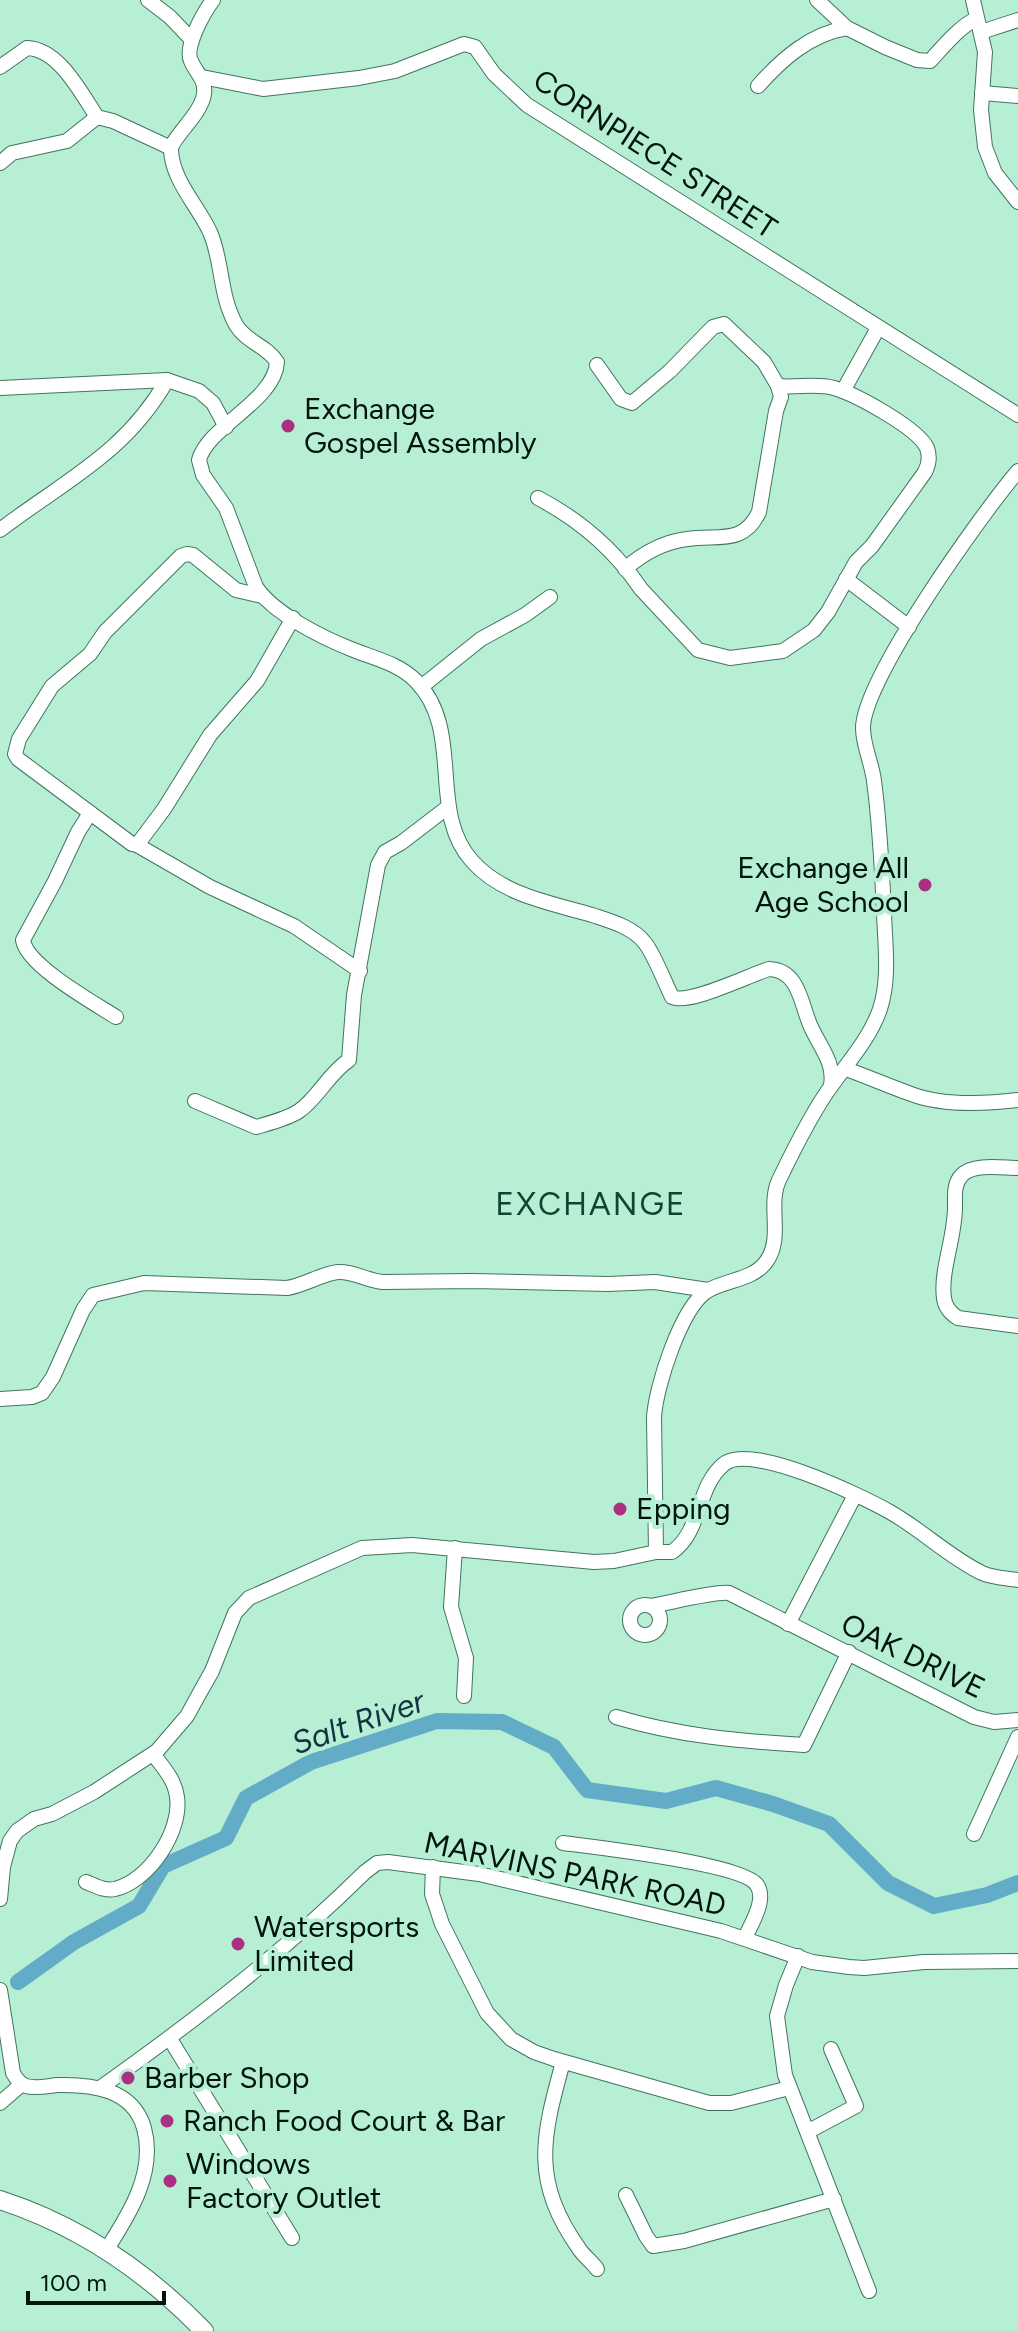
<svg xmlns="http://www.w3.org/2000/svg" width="1018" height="2331" font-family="Figtree,sans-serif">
<rect width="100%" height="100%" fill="#b7efd5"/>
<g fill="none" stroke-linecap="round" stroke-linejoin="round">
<!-- river -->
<path stroke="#63acc8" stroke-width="16" d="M18,1982L74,1942L139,1906L163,1866L226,1838L246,1798L311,1762L437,1721L502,1722L554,1747L587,1790L666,1801L716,1788L773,1804L829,1824L888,1883L934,1906L987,1895L1018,1883"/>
<!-- minor casing -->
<g stroke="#40745e" stroke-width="16">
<g id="minor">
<path d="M148,0L170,17L192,40"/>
<path d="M213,0C204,12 184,47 191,61C196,73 206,79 204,94C201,115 171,138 171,150C172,180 198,206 210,232C223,262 219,294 236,325C246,342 267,346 277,362C275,401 208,426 199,460L203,475L226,508L256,587C273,613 321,637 351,649C373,658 398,663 416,681C465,731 427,811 472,861C502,895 551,903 592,915C610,921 633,927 645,943C654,954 665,983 672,997C689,1005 747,976 769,969C800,970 801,1006 811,1027C820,1047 835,1063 831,1085"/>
<path d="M817,0L847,28L885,47L917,60L930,61C942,48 960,26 976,19"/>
<path d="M973,0L985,52L981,110L985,147L995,173L1018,202"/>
<path d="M981,32L1018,20"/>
<path d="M0,67L27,48C59,49 81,93 97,117L113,121L171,148"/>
<path d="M202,77L263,89L359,78L395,71L464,44L475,47L494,74L527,105L1018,415"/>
<path d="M758,86C782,59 810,34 847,28"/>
<path d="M982,93L1018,96"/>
<path d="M0,163L12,153L67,141L97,117"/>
<path d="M597,365L621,399L632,403L670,371L713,327L724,324L764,362L778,386"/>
<path d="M0,388L167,380L199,391L213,403L226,427"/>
<path d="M843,391L878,328"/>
<path d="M538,498C580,520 614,549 641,589L698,650L730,658L783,651L814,630L828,612L856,562L872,546L925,472C929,464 930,456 927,448C918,428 855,394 834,388C816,383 796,388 778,386L781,397L776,411L759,512C743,546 717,534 687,539C664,542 642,554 625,569"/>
<path d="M0,530C64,481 126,453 167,380"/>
<path d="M846,579L909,627"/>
<path d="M262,596L236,590L193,555L187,554L181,556L105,632L90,654L52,686L19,739L15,754L18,759L132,844L137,845L210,887L294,926L360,971"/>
<path d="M421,687L481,639L525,615L550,597"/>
<path d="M90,813L78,832L55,881L23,940C26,965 94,1003 116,1017"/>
<path d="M137,845L164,809L210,735L257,681L293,618"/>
<path d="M846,1069C868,1077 889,1086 911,1094C943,1106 985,1104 1018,1100"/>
<path d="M195,1101L256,1127C270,1123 287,1119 299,1111C318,1098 328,1074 349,1060L354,995L378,865L385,852L401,843L448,807"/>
<path d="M1018,1168C1003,1168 974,1163 962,1175C954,1183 955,1194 955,1204C956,1236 940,1270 944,1298C945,1307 950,1313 958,1318L1018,1326"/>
<path d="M0,1399L32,1397L42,1393L53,1377L83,1310L93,1295L144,1283L287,1288C305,1285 321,1274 338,1272C354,1271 367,1281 383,1282L471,1281L608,1284L655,1282L708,1290"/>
<path d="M455,1548L451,1607L466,1658L464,1696"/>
<path d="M656,1552H672C702,1531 696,1487 724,1464C750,1442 862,1496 890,1512C922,1530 949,1557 982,1573C993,1578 1006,1578 1018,1580"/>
<circle cx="645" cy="1620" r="15"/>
<path d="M651,1606C669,1603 715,1591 729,1593L974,1717L994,1722L1018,1720"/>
<path d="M788,1624L855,1495"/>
<path d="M616,1717C679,1736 739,1741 804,1745L849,1652"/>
<path d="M974,1834L1018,1737"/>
<path d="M563,1843C594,1847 743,1864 757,1885C767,1900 751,1924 745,1938"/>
<path d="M433,1867L432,1894L442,1924L487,2013L511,2039L534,2052L554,2059L709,2103H731L789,2088"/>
<path d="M86,1882C96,1886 104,1891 115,1889C149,1881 182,1831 177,1797C175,1780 163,1767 153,1754"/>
<path d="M0,1899L3,1867L10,1841L17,1831L34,1819L52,1814L94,1792L157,1751L187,1716L198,1696L212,1671L235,1613L249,1598L362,1548L412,1545L594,1562L614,1561L656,1552L654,1417C656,1386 681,1308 707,1291C725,1280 753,1280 766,1262C784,1238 767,1206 779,1180C792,1153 814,1109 832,1085C849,1061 870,1038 880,1009C890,978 885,945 884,913C882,869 880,825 874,781C872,763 863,746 863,728C863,679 983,512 1018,471"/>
<path d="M798,1956L786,1985L777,2016L785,2075L869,2291"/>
<path d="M0,1990L13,2073C16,2078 19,2084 26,2086C35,2089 48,2086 57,2085C92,2084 133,2089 144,2128C156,2172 130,2213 107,2249"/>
<path d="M170,2039L292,2238"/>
<path d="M563,2062C542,2138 531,2181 580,2250C585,2257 592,2262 597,2269"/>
<path d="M100,2088C193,2022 284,1952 365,1872L377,1863L388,1862L479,1874L721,1931L812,1962L849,1967L864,1968L924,1962L1018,1961"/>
<path d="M0,2103L22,2084"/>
<path d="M809,2131L856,2106L831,2049"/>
<path d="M626,2195L646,2236L653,2246L684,2241L834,2199"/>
</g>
</g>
<!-- major casing -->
<g stroke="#40745e" stroke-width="20">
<path id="major" d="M0,2200C80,2226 146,2271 204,2331"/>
</g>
<!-- minor -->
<use href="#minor" stroke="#fff" stroke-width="14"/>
<!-- major -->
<use href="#major" stroke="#fff" stroke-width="18"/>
</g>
<!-- markers -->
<g fill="#ac2f81" stroke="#b7efd5" stroke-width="3">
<circle cx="288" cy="426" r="8"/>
<circle cx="925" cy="885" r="8"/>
<circle cx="620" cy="1509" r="8"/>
<circle cx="238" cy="1944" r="8"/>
<circle cx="128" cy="2078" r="8"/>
<circle cx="167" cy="2121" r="8"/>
<circle cx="170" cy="2181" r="8"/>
</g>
<g text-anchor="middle" stroke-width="8" stroke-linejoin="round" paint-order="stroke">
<!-- street labels -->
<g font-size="30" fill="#02150d" stroke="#b7efd5">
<text transform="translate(655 154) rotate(33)" y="10">CORNPIECE STREET</text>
<text transform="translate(913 1656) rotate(26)" y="10">OAK DRIVE</text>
<text transform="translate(575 1874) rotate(12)" y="10">MARVINS PARK ROAD</text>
</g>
<!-- poi labels -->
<g font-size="30" fill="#02150d" stroke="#b7efd5" text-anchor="start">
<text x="304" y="419">Exchange<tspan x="304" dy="34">Gospel Assembly</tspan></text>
<text x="909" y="878" text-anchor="end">Exchange All<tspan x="909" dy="34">Age School</tspan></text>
<text x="636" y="1519">Epping</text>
<text x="254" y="1937">Watersports<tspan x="254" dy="34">Limited</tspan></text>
<text x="144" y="2088">Barber Shop</text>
<text x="183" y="2131">Ranch Food Court &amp; Bar</text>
<text x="186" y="2174">Windows<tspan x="186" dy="34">Factory Outlet</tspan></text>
</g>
<!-- neighbourhood labels -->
<g font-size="32" letter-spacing="2" fill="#0c4531" stroke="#b7efd5">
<text x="591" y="1215">EXCHANGE</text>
</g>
<!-- water labels -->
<g font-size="32" font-style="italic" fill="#123441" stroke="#b7efd5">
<text transform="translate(358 1722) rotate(-19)" y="11">Salt River</text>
</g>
</g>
<!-- scale -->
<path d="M28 2291v12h136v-12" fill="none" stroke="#02150d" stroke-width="4"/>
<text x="40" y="2291" font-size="24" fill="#02150d" stroke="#b7efd5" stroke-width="6" paint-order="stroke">100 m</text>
</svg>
